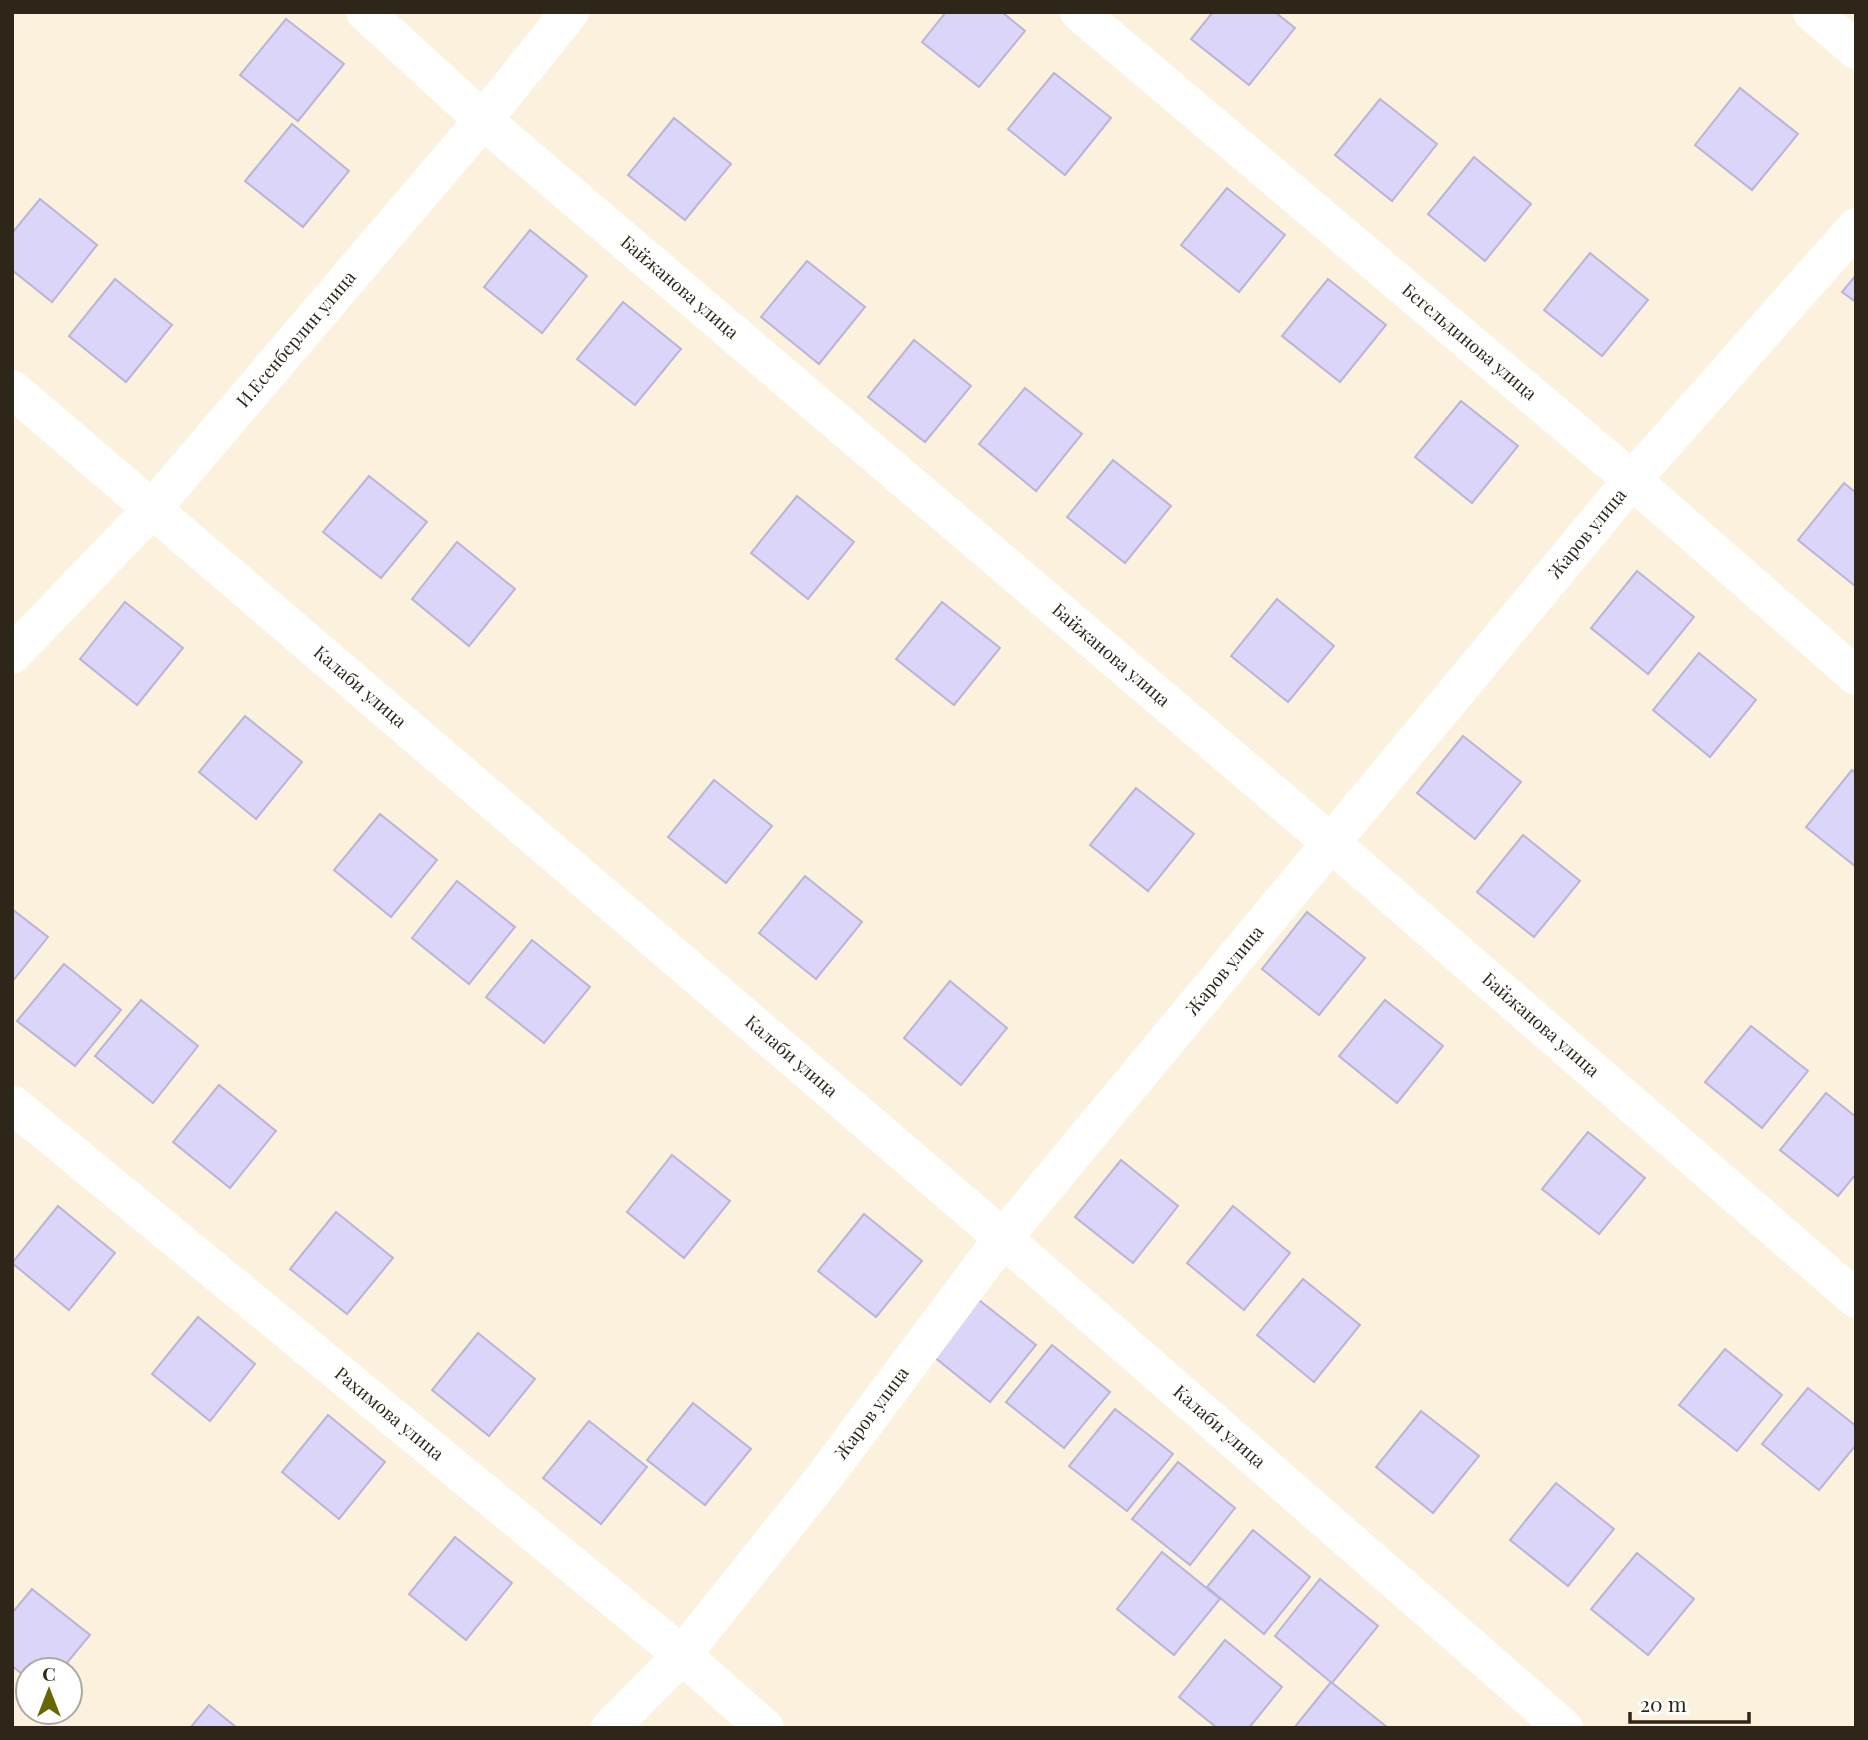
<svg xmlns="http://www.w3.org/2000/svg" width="1868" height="1740" font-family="'Playfair Display',serif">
<rect width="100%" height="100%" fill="#fcf1dc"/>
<!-- building -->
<g fill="#dad5f9" stroke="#b9b4d8" stroke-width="2">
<path d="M946,12H1002L1025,31L979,87L922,42Z"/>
<path d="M1213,12H1275L1295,28L1249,85L1191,39Z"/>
<path d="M286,19L344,64L298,121L240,75Z"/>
<path d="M1054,73L1111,118L1065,175L1008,129Z"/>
<path d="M1740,88L1798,134L1752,190L1695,145Z"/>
<path d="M1380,99L1437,144L1392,201L1335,155Z"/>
<path d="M674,118L731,164L685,220L628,175Z"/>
<path d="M292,124L349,171L303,227L245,181Z"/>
<path d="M1474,157L1531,204L1485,261L1428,214Z"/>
<path d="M1227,188L1285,235L1239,292L1181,245Z"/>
<path d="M40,199L97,245L52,302L12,270V233Z"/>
<path d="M530,230L587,276L542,333L484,287Z"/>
<path d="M1590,253L1648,300L1602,356L1544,310Z"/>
<path d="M807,261L865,307L819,364L761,317Z"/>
<path d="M1856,275V302L1842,292Z"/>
<path d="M115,279L172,325L126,382L69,336Z"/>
<path d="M1328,279L1386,325L1340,382L1282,336Z"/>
<path d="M623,302L681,349L635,405L577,359Z"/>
<path d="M914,340L971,386L925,442L868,397Z"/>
<path d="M1025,388L1082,434L1036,491L979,444Z"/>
<path d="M1461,401L1518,446L1472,503L1415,457Z"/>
<path d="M1113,460L1171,506L1125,563L1067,517Z"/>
<path d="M369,476L427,522L381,578L323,532Z"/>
<path d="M1844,483L1856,493L1855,586L1798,540Z"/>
<path d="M797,496L854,542L808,599L751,553Z"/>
<path d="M457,542L515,589L469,646L412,599Z"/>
<path d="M1637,571L1694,617L1648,674L1591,628Z"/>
<path d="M1277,599L1334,646L1288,702L1231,656Z"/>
<path d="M125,602L183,648L137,705L80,659Z"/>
<path d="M942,602L1000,648L954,705L896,659Z"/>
<path d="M1699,653L1756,700L1710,757L1653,710Z"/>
<path d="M245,716L302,762L256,819L199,772Z"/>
<path d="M1463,736L1521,782L1475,839L1417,793Z"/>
<path d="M1852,770L1856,773V867L1806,827Z"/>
<path d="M714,780L772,826L726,883L668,837Z"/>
<path d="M1136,788L1194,834L1148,891L1090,845Z"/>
<path d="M380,814L437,860L391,917L334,870Z"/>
<path d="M1523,835L1580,881L1534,937L1477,892Z"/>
<path d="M805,876L862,922L816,979L759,933Z"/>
<path d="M457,881L515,927L469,984L412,938Z"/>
<path d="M12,909L48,937L12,982Z"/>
<path d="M1307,912L1365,958L1319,1015L1262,969Z"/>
<path d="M532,940L590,987L544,1043L486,997Z"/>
<path d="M64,964L121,1010L75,1066L17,1021Z"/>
<path d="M950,981L1007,1028L961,1085L904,1038Z"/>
<path d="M141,1000L198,1046L153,1103L95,1056Z"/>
<path d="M1385,1000L1443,1046L1397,1103L1339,1056Z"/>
<path d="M1751,1026L1808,1071L1762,1128L1705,1082Z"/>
<path d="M219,1085L276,1131L230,1188L173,1142Z"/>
<path d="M1826,1093L1856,1117V1174L1838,1196L1780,1150Z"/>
<path d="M1588,1132L1645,1178L1599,1234L1542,1189Z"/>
<path d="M672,1155L730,1201L684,1258L627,1212Z"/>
<path d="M1121,1160L1178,1206L1133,1263L1075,1217Z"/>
<path d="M58,1206L115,1253L69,1310L12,1263Z"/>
<path d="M1233,1206L1290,1253L1244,1310L1187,1263Z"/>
<path d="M336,1212L393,1258L347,1314L290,1269Z"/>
<path d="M864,1214L922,1261L876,1317L818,1271Z"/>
<path d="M1303,1279L1360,1325L1314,1382L1257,1335Z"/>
<path d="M979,1300L1036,1345L990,1402L933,1356Z"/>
<path d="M198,1317L255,1364L210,1421L152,1374Z"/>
<path d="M478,1333L535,1379L489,1436L432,1390Z"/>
<path d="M1052,1345L1110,1392L1064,1448L1006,1402Z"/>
<path d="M1725,1349L1782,1395L1737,1451L1679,1405Z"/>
<path d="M1808,1388L1856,1426V1445L1819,1490L1762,1444Z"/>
<path d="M693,1403L751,1449L705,1505L647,1460Z"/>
<path d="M1115,1409L1173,1454L1127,1511L1069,1466Z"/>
<path d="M1421,1411L1479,1456L1433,1513L1376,1467Z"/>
<path d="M328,1415L385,1462L339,1519L282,1472Z"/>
<path d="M589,1421L647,1467L601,1524L543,1478Z"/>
<path d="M1178,1462L1235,1508L1190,1565L1132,1519Z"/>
<path d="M1556,1483L1614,1529L1568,1586L1510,1540Z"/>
<path d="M1253,1530L1310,1577L1264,1634L1207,1587Z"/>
<path d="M455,1537L512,1583L466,1640L409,1594Z"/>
<path d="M1162,1552L1220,1599L1174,1655L1117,1609Z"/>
<path d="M1637,1553L1694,1599L1648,1655L1591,1609Z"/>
<path d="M1320,1579L1378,1626L1332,1683L1275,1636Z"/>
<path d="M32,1589L90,1635L61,1670H28V1679L12,1666V1613Z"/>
<path d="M1225,1640L1282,1687L1249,1728H1217L1179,1697Z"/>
<path d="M1331,1682L1388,1728H1294Z"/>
<path d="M209,1705L237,1728H190Z"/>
</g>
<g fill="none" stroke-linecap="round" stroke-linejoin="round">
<!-- minor -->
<g stroke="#fff" stroke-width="38">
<path id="s1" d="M365,12L483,120L1331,843L1856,1299"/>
<path id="s2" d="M1079,12L1632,480L1856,676"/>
<path d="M1812,12L1856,50"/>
<path id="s3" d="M12,389L1003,1238L1564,1728"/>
<path id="s4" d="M12,655L152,509L483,120L570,12"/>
<path id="s5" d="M12,1104L682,1655L765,1728"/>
<path id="s6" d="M610,1728L682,1655L825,1476L1003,1238L1632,480L1856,227"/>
</g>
</g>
<g text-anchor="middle" stroke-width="6" stroke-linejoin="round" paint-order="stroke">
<!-- street labels -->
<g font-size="18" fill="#2d2619" stroke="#fff">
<text dy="6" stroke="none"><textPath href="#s1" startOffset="418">Байжанова улица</textPath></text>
<text dy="6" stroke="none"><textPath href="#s4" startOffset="425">И.Есенберлин улица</textPath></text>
<text dy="6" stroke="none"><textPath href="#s2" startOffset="511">Бегельдинова улица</textPath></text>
<text dy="6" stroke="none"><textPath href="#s6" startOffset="1544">Жаров улица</textPath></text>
<text dy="6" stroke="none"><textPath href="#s1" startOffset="985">Байжанова улица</textPath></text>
<text dy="6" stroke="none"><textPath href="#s3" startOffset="458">Калаби улица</textPath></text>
<text dy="6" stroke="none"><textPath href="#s6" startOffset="976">Жаров улица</textPath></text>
<text dy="6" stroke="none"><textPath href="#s1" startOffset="1552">Байжанова улица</textPath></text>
<text dy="6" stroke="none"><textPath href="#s3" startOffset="1026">Калаби улица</textPath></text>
<text dy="6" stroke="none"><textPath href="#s6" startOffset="410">Жаров улица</textPath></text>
<text dy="6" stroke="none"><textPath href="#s5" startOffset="488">Рахимова улица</textPath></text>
<text dy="6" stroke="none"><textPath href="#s3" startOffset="1592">Калаби улица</textPath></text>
</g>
</g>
<!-- border -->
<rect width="1868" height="1740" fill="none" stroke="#2d2619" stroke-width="28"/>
<!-- north arrow -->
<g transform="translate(49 1691)"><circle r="33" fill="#ffffff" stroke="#aba8a3" stroke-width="2"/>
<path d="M0-5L12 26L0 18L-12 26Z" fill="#666702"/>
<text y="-10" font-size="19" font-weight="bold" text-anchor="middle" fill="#2d2619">С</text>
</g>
<!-- scale -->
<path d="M1630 1712v10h119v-10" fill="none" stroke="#2d2619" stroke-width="3.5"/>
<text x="1640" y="1712" font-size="21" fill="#2d2619" stroke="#ffffff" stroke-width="5" paint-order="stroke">20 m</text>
</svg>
